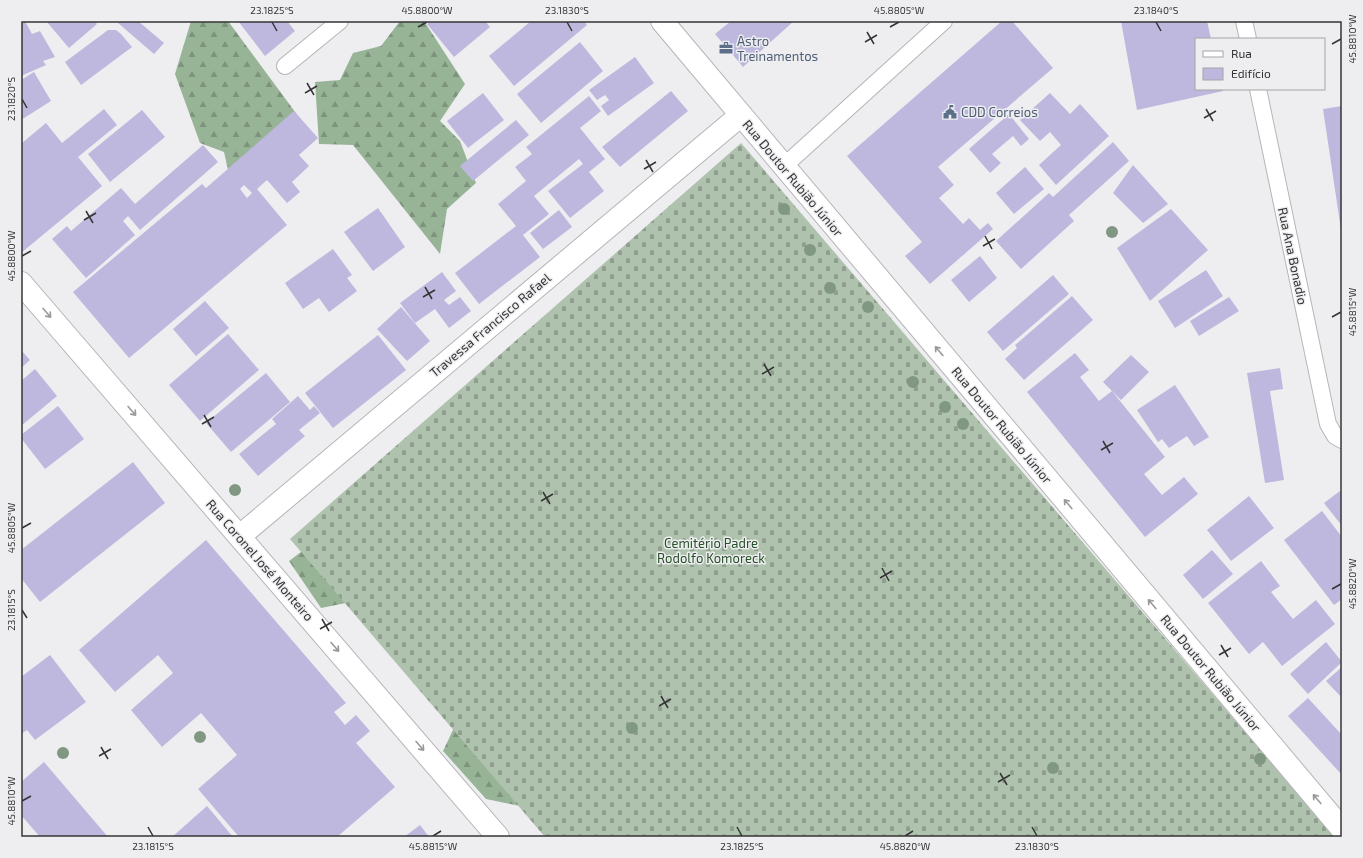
<svg xmlns="http://www.w3.org/2000/svg" width="1363" height="858" font-family="'Exo 2',sans-serif">
<defs>
<pattern id="forest-firs" width="22" height="20" patternUnits="userSpaceOnUse"><rect width="22" height="20" fill="#98b497"/><path d="M5 1l3.5 6h-7zM16 11l3.5 6h-7z" fill="#7d937c"/></pattern>
<pattern id="cemetery-stones" width="16" height="16" patternUnits="userSpaceOnUse"><rect width="16" height="16" fill="#afc2ae"/><path d="M2 7V4a2 2 0 0 1 4 0v3zM10 15v-3a2 2 0 0 1 4 0v3z" fill="#8f9e8e"/></pattern>
</defs>
<rect width="100%" height="100%" fill="#eeeef1"/>
<!-- forest -->
<g fill="url(#forest-firs)">
<path d="M191,21H228L304,124L228,170L224,152L200,143L175,74Z"/>
<path d="M400,21H424L465,84L440,121L460,141L476,183L447,209L440,254L353,145L319,144L315,82L340,80L353,53L381,46Z"/>
<path d="M313,543L356,601L321,608L289,561Z"/>
<path d="M464,707L559,814L486,799L443,751Z"/>
</g>
<!-- cemetery -->
<path fill="url(#cemetery-stones)" d="M741,143L1335,837H545L290,539Z"/>
<!-- building -->
<g fill="#beb8de" fill-rule="evenodd">
<path d="M21,21H25L32,34L40,31L55,57L43,61L46,65L21,76Z"/>
<path d="M46,21H94L97,24L69,48Z"/>
<path d="M121,21H138L164,43L154,54L118,23Z"/>
<path d="M238,21H287L295,31L265,56Z"/>
<path d="M431,21H485L490,27L454,57L427,24Z"/>
<path d="M531,21H584L587,25L514,86L489,56Z"/>
<path d="M731,21H794L743,67L715,34Z"/>
<path d="M1002,21H1012L1053,68L938,167L954,185L939,198L963,224L969,218L980,230L988,223L993,229L930,284L905,256L922,242L847,156Z"/>
<path d="M1121,21H1207L1211,39H1196V89H1222L1223,91L1137,110Z"/>
<path d="M108,30H116L121,34L132,47L81,85L65,62Z"/>
<path d="M580,42L603,71L541,123L517,94Z"/>
<path d="M635,57L654,83L608,116L601,106L609,100L605,95L597,100L589,90Z"/>
<path d="M34,72L51,101L21,120V80Z"/>
<path d="M671,91L688,111L620,167L602,147Z"/>
<path d="M483,93L504,120L468,148L447,121Z"/>
<path d="M1050,93L1070,114L1080,104L1109,136L1056,185L1039,165L1061,145L1050,132L1040,141L1020,120Z"/>
<path d="M589,96L601,111L580,128L605,159L589,172L604,191L570,218L548,191L583,164L579,159L534,196L549,214L523,235L540,257L479,304L455,273L516,226L498,204L526,181L515,167L532,154L526,147Z"/>
<path d="M1342,106V230H1341L1323,109Z"/>
<path d="M104,109L117,125L78,157L102,186L21,253V141L22,143L46,123L62,143Z"/>
<path d="M142,110L165,137L110,182L88,154Z"/>
<path d="M294,111L318,138L299,155L309,166L292,182L300,192L287,203L267,180L257,189L287,225L129,358L73,292L202,184L206,188ZM244,185L252,193L247,198L240,189Z"/>
<path d="M1009,114L1029,139L1021,146L1013,136L992,154L1001,163L990,173L969,149Z"/>
<path d="M516,120L529,135L473,181L460,166Z"/>
<path d="M1113,142L1129,161L1069,215L1074,221L1021,269L996,241L1049,193L1053,197Z"/>
<path d="M203,145L218,162L140,230L128,216L123,221L135,235L86,278L52,239L67,226L71,231L121,188L135,204Z"/>
<path d="M1133,165L1168,204L1143,223L1113,193Z"/>
<path d="M1025,167L1044,189L1014,214L996,193Z"/>
<path d="M378,208L405,247L373,271L344,232Z"/>
<path d="M1171,209L1208,250L1150,301L1117,248Z"/>
<path d="M559,210L572,227L543,249L530,233Z"/>
<path d="M333,249L352,275L347,278L357,291L329,312L319,298L303,309L285,283Z"/>
<path d="M980,256L997,278L969,302L951,280Z"/>
<path d="M1206,270L1223,296L1175,328L1158,301Z"/>
<path d="M442,272L456,291L444,300L449,305L460,297L471,311L449,328L435,309L415,323L400,303Z"/>
<path d="M1053,275L1069,294L1003,351L987,332Z"/>
<path d="M1072,296L1093,320L1024,380L1005,359L1017,348L1015,345Z"/>
<path d="M1229,297L1239,311L1199,336L1190,321Z"/>
<path d="M205,301L229,328L196,356L173,329Z"/>
<path d="M401,307L430,341L407,361L377,329Z"/>
<path d="M228,334L259,370L200,421L169,385Z"/>
<path d="M378,335L406,370L333,428L305,393Z"/>
<path d="M21,350L30,360L21,368Z"/>
<path d="M1075,353L1089,370L1080,377L1099,401L1112,391L1165,457L1144,474L1162,495L1184,477L1198,494L1145,537L1027,392Z"/>
<path d="M1131,355L1149,372L1121,400L1103,382Z"/>
<path d="M1280,368L1283,389L1270,391L1284,480L1265,483L1247,373Z"/>
<path d="M35,369L57,396L21,426V381Z"/>
<path d="M266,373L290,402L231,452L206,423Z"/>
<path d="M1175,385L1209,437L1194,446L1187,436L1169,448L1162,439L1158,442L1137,410Z"/>
<path d="M298,396L310,410L314,406L320,413L299,430L305,436L258,476L239,454L276,424L272,419Z"/>
<path d="M58,406L84,439L45,469L21,438V435Z"/>
<path d="M133,462L165,503L40,602L21,578V550Z"/>
<path d="M1340,491L1342,494V526L1324,503Z"/>
<path d="M1249,496L1274,528L1231,561L1207,530Z"/>
<path d="M1322,511L1342,537V599L1334,605L1284,540Z"/>
<path d="M206,540L346,703L334,712L345,725L356,715L370,731L356,743L395,787L337,837H239L198,789L237,755L201,713L162,747L131,710L173,673L158,655L115,692L79,650Z"/>
<path d="M1212,550L1233,574L1203,599L1183,575Z"/>
<path d="M1261,561L1280,586L1271,592L1293,619L1316,600L1335,624L1282,666L1263,642L1249,654L1208,603Z"/>
<path d="M1326,642L1342,662L1308,694L1290,674Z"/>
<path d="M50,655L86,702L35,740L27,730L21,734V677Z"/>
<path d="M1342,667V698L1326,681Z"/>
<path d="M1308,698L1342,735V775L1288,716Z"/>
<path d="M44,762L108,837H40L21,815V782Z"/>
<path d="M207,806L233,837H172Z"/>
<path d="M420,825L429,837H404Z"/>
</g>
<g fill="none" stroke-linecap="round" stroke-linejoin="round">
<!-- lane casing -->
<g stroke="#b5b5b8" stroke-width="18">
<g id="lane">
<path d="M1244,21L1248,39"/>
<path d="M285,66L340,21"/>
<path d="M1258,89L1328,424L1335,436L1342,440"/>
<path d="M783,167L944,21"/>
</g>
</g>
<!-- street casing -->
<g stroke="#b5b5b8" stroke-width="24">
<g id="street">
<path d="M662,21L1342,829"/>
<path d="M21,283L498,837"/>
<path d="M240,536L741,115"/>
</g>
</g>
<!-- lane -->
<use href="#lane" stroke="#fff" stroke-width="16"/>
<!-- street -->
<use href="#street" stroke="#fff" stroke-width="22"/>
</g>
<!-- trees -->
<g fill="#809782">
<circle cx="784" cy="209" r="6"/>
<circle cx="1112" cy="232" r="6"/>
<circle cx="810" cy="250" r="6"/>
<circle cx="830" cy="288" r="6"/>
<circle cx="868" cy="307" r="6"/>
<circle cx="913" cy="382" r="6"/>
<circle cx="945" cy="407" r="6"/>
<circle cx="963" cy="424" r="6"/>
<circle cx="235" cy="490" r="6"/>
<circle cx="632" cy="728" r="6"/>
<circle cx="200" cy="737" r="6"/>
<circle cx="63" cy="753" r="6"/>
<circle cx="1260" cy="759" r="6"/>
<circle cx="1053" cy="768" r="6"/>
</g>
<!-- one-way arrows -->
<defs><path id="oneway-shaft" d="M-6 0H5M1.5-3L5.5 0L1.5 3" fill="none" stroke-width="1.6" stroke-linecap="round" stroke-linejoin="round"/></defs>
<g stroke="#9a9a9a">
<use href="#oneway-shaft" transform="translate(47 313) rotate(49)"/>
<use href="#oneway-shaft" transform="translate(939 351) rotate(-130)"/>
<use href="#oneway-shaft" transform="translate(132 411) rotate(49)"/>
<use href="#oneway-shaft" transform="translate(1068 504) rotate(-130)"/>
<use href="#oneway-shaft" transform="translate(1152 604) rotate(-130)"/>
<use href="#oneway-shaft" transform="translate(335 647) rotate(49)"/>
<use href="#oneway-shaft" transform="translate(420 746) rotate(49)"/>
<use href="#oneway-shaft" transform="translate(1317 799) rotate(-130)"/>
</g>
<!-- ticks -->
<path fill="none" stroke="#343435" stroke-width="1.5" d="M272,22L277,31M567,22L572,31M1156,22L1161,31M418,27L427,22M890,27L899,22M867,32L874,44M865,42L877,35M1332,44L1341,39M307,83L314,95M305,93L317,86M22,99L27,108M1206,109L1213,121M1204,118L1216,111M646,160L653,172M644,169L656,162M86,211L93,223M84,220L96,213M985,236L992,249M983,246L995,239M22,256L31,251M425,287L432,299M423,297L435,290M1332,317L1341,312M764,364L771,376M762,374L774,367M204,415L211,427M202,424L214,417M1103,441L1110,453M1101,450L1113,443M543,492L550,504M541,501L553,494M22,528L31,523M882,568L889,581M880,578L892,571M1332,589L1341,584M22,610L27,618M322,619L329,631M320,629L332,622M1221,645L1228,657M1219,655L1231,648M661,696L668,708M659,706L671,699M101,747L108,759M99,756L111,749M1000,773L1007,785M998,782L1010,775M22,801L31,796M148,827L153,836M737,827L742,836M1032,827L1037,836M433,836L441,831M905,836L913,831"/>
<!-- icons -->
<defs>
<g id="office-bare" transform="scale(1.08)"><path d="M-6-3h4V-5.5h4V-3h4V5H-6ZM-1-4.5V-3h2v-1.5ZM-6 0V1H6V0Z" fill="#5c6f8a" stroke="#eeeef1" stroke-width="2.5" paint-order="stroke"/></g>
<g id="civic-bare" transform="scale(1.08)"><path d="M-.6-6.5H3V-4.5H.6V-3L4-1V1h2V6H-6V1h2V-1L-.6-3ZM-1.2 2.5V6h2.4V2.5Z" fill="#5c6f8a" stroke="#eeeef1" stroke-width="2.5" paint-order="stroke"/></g>
</defs>
<g fill-rule="evenodd">
<use href="#office-bare" x="726" y="48"/>
<use href="#civic-bare" x="950" y="112"/>
</g>
<g text-anchor="middle" stroke-width="3" stroke-linejoin="round" paint-order="stroke">
<!-- service labels -->
<g font-size="13" fill="#4e5e75" stroke="#eeeef1" text-anchor="start">
<text x="737" y="46">Astro<tspan x="737" dy="15">Treinamentos</tspan></text>
<text x="961" y="117">CDD Correios</text>
</g>
<!-- street labels -->
<g font-size="13" fill="#343435" stroke="#eeeef1">
<text transform="translate(793 178) rotate(50)" y="5">Rua Doutor Rubião Júnior</text>
<text transform="translate(1293 256) rotate(78)" y="5">Rua Ana Bonadio</text>
<text transform="translate(490 325) rotate(-40)" y="5">Travessa Francisco Rafael</text>
<text transform="translate(1002 425) rotate(50)" y="5">Rua Doutor Rubião Júnior</text>
<text transform="translate(260 560) rotate(49)" y="5">Rua Coronel José Monteiro</text>
<text transform="translate(1211 673) rotate(50)" y="5">Rua Doutor Rubião Júnior</text>
</g>
<!-- park labels -->
<g font-size="13" fill="#265027" stroke="#eeeef1">
<text x="711" y="548">Cemitério Padre<tspan x="711" dy="15">Rodolfo Komoreck</tspan></text>
</g>
</g>
<!-- border -->
<rect width="1363" height="858" fill="none" stroke="#eeeef1" stroke-width="44"/>
<!-- legend -->
<rect x="1195" y="38" width="130" height="52" fill="#eeeef1" stroke="#a4a4a6"/>
<rect x="1203" y="51" width="20" height="6" fill="#ffffff" stroke="#a4a4a6"/>
<text x="1231" y="58" font-size="12" fill="#343435">Rua</text>
<rect x="1203" y="68" width="20" height="12" fill="#beb8de" stroke="#a4a4a6"/>
<text x="1231" y="78" font-size="12" fill="#343435">Edifício</text>
<rect x="22" y="22" width="1319" height="814" fill="none" stroke="#343435" stroke-width="1.5"/>
<g font-size="10" text-anchor="middle" fill="#343435">
<text x="272" y="14">23.1825°S</text>
<text x="427" y="14">45.8800°W</text>
<text x="567" y="14">23.1830°S</text>
<text x="899" y="14">45.8805°W</text>
<text x="1156" y="14">23.1840°S</text>
<text transform="translate(1352 39) rotate(-90)" y="4">45.8810°W</text>
<text transform="translate(11 99) rotate(-90)" y="4">23.1820°S</text>
<text transform="translate(11 256) rotate(-90)" y="4">45.8800°W</text>
<text transform="translate(1352 312) rotate(-90)" y="4">45.8815°W</text>
<text transform="translate(11 528) rotate(-90)" y="4">45.8805°W</text>
<text transform="translate(1352 584) rotate(-90)" y="4">45.8820°W</text>
<text transform="translate(11 610) rotate(-90)" y="4">23.1815°S</text>
<text transform="translate(11 801) rotate(-90)" y="4">45.8810°W</text>
<text x="153" y="850">23.1815°S</text>
<text x="433" y="850">45.8815°W</text>
<text x="742" y="850">23.1825°S</text>
<text x="905" y="850">45.8820°W</text>
<text x="1037" y="850">23.1830°S</text>
</g>
</svg>
